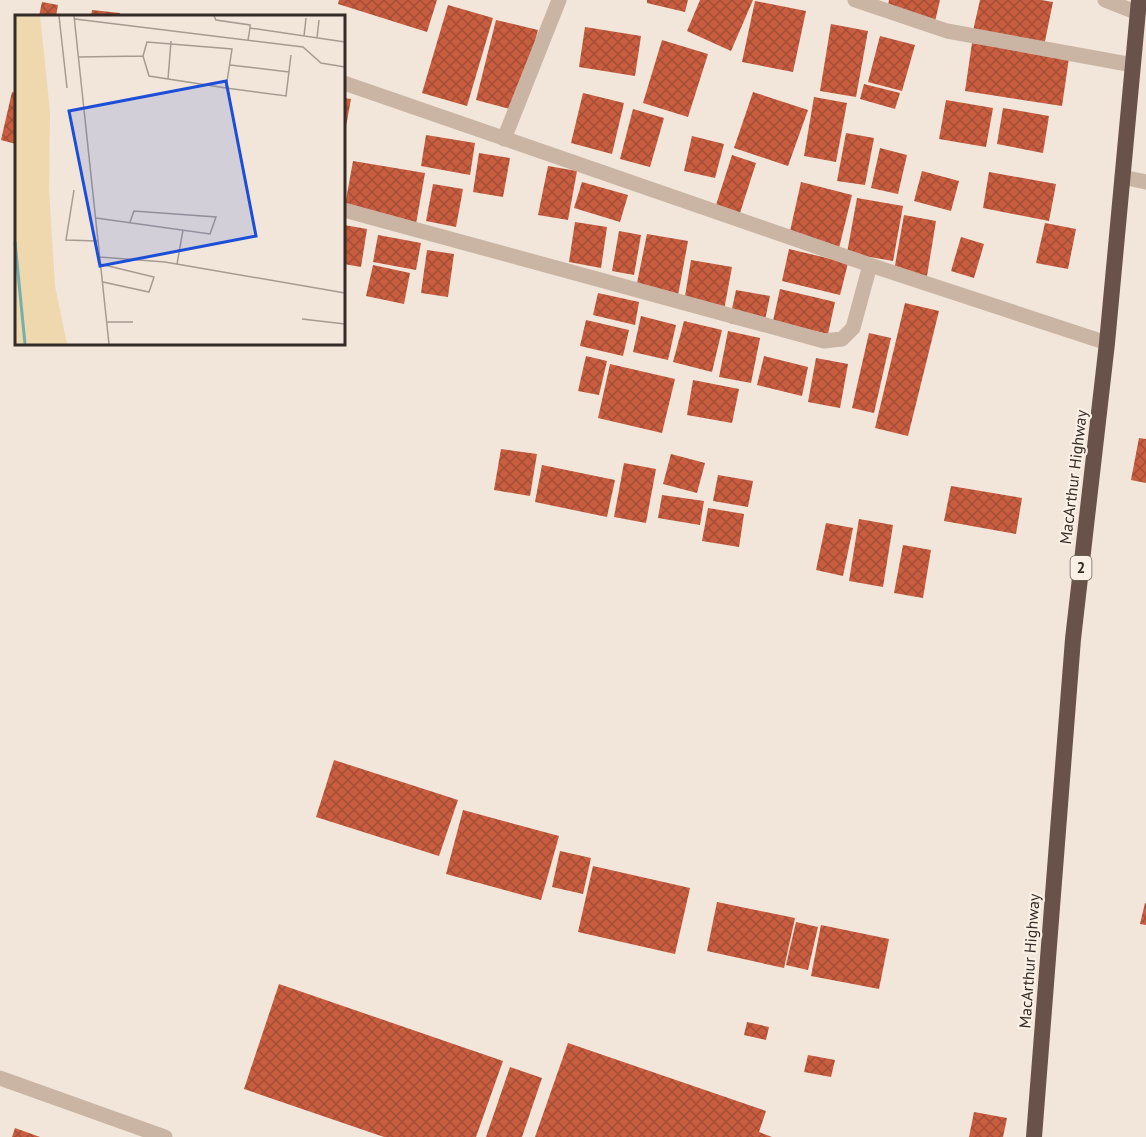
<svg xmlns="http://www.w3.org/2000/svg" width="1146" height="1137" font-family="'PT Sans',sans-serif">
<defs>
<pattern id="building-cross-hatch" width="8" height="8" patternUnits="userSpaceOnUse" patternTransform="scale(1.5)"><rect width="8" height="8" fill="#c95d40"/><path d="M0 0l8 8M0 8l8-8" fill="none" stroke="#a44d35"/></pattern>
</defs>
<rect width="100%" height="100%" fill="#f2e5d9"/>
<!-- building -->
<g fill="url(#building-cross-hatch)">
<path d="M339,0H437L427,32L338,4Z"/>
<path d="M647,0H688L685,12L647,3Z"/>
<path d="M700,0H753L731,51L687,31Z"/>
<path d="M889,0H940L934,26L886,14Z"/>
<path d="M980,0H1041L1053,2L1044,46L973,31Z"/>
<path d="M755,1L806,11L793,72L742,62Z"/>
<path d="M42,2L58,5L56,16H39Z"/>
<path d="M448,5L493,18L467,106L422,93Z"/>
<path d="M92,10L120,13L119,16H91Z"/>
<path d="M496,20L538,30L517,111L476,100Z"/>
<path d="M831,24L868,31L856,97L820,91Z"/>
<path d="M585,27L641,36L635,76L579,67Z"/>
<path d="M880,36L915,45L902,91L868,82Z"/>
<path d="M662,40L708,54L688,117L643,103Z"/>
<path d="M972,43L1069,58L1062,106L965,91Z"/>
<path d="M864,84L900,93L895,109L860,99Z"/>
<path d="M12,92L16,93V144L1,140Z"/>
<path d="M753,92L808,110L788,166L734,148Z"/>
<path d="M583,93L624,103L612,154L571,143Z"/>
<path d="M814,97L847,103L836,162L804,156Z"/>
<path d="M344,98L351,99L345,132H344Z"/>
<path d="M946,100L993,108L986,147L939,139Z"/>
<path d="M1003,108L1049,116L1043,153L997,144Z"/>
<path d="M633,109L664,118L650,167L620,159Z"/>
<path d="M846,133L874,138L865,185L837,181Z"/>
<path d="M426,135L475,143L470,175L421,166Z"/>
<path d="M692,136L724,144L715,178L684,171Z"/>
<path d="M880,148L907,155L898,194L871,188Z"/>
<path d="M479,153L510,158L503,197L473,192Z"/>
<path d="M732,155L756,163L740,213L716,205Z"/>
<path d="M353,161L425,173L416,224L344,211Z"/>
<path d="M548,166L577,171L568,220L538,215Z"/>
<path d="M922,171L959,181L951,211L914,201Z"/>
<path d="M989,172L1056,184L1049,221L983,208Z"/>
<path d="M582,182L628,195L620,222L574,208Z"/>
<path d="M801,182L852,195L839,248L789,236Z"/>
<path d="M433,184L463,189L456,227L426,221Z"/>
<path d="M857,198L903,206L893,261L847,253Z"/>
<path d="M904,215L936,221L927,276L894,271Z"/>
<path d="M575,222L607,227L601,268L569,262Z"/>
<path d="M1045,223L1076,229L1068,269L1036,263Z"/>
<path d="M344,225L367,229L361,267L344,264Z"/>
<path d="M619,231L641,235L634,275L612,271Z"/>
<path d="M647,234L688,241L677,301L635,293Z"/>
<path d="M378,235L421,243L416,270L373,262Z"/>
<path d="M961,237L984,244L974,278L951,271Z"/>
<path d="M789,249L848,263L840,295L782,281Z"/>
<path d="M427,250L454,254L448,297L421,293Z"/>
<path d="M691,260L732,267L724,310L684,302Z"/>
<path d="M373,265L410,273L404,304L366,296Z"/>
<path d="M780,289L835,302L828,334L773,321Z"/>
<path d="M736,290L770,296L763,330L729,323Z"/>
<path d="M598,293L639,302L635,325L593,315Z"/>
<path d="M905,303L939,311L908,436L875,428Z"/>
<path d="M641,316L676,325L668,360L633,352Z"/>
<path d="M586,320L629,330L623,356L580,346Z"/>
<path d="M684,321L722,330L712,372L673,362Z"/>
<path d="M728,331L760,338L751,383L719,377Z"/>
<path d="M869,333L891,338L874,413L852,408Z"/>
<path d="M586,356L607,361L599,395L578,391Z"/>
<path d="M764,356L808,367L802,396L757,385Z"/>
<path d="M816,358L848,364L840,408L808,402Z"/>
<path d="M610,364L675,379L662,433L598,418Z"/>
<path d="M693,380L739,389L732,423L687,415Z"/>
<path d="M1139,438L1146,439V483L1131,480Z"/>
<path d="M501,449L537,454L530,496L494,490Z"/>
<path d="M671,454L705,463L697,493L663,484Z"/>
<path d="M624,463L656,469L646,523L614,517Z"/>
<path d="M542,465L615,480L607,517L535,502Z"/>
<path d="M718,475L753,481L748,507L713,501Z"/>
<path d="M951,486L1022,498L1016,534L944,521Z"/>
<path d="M662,495L704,501L700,525L658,518Z"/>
<path d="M708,508L744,514L739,547L702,541Z"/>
<path d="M859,519L893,525L883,587L849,581Z"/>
<path d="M826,523L853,528L843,576L816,570Z"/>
<path d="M903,545L931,550L923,598L894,593Z"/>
<path d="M334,760L458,800L439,856L316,817Z"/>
<path d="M463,810L559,836L541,900L446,874Z"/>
<path d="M560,851L591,858L583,894L552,887Z"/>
<path d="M593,866L690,888L675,954L578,932Z"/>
<path d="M717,902L795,918L784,968L707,951Z"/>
<path d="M1145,903H1146V925L1140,924Z"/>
<path d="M796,922L818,927L808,970L786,965Z"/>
<path d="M821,925L889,939L879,989L811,976Z"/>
<path d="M279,984L503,1061L476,1137H384L244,1089Z"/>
<path d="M747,1022L769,1027L766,1040L744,1035Z"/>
<path d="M568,1043L766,1111L759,1132L772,1137H535Z"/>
<path d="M808,1055L835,1060L831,1077L804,1072Z"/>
<path d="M510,1067L542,1078L522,1137H486Z"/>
<path d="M974,1112L1007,1118L1003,1137H969Z"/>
<path d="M15,1128L40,1137H12Z"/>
</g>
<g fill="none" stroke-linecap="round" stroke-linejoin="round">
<!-- service -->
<g stroke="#cab5a5" stroke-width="15">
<path d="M1105,0L1138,13"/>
<path d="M0,1078L165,1137"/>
</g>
<!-- minor -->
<g stroke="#cab5a5" stroke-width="15">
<path d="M855,0L947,31L1133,65"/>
<path d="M344,83L870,265L1107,343"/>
<path d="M504,139L559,0"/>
<path d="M1122,177L1146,182"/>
<path d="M344,210L824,341L842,339L853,328L870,265"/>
</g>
<!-- trunk -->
<path stroke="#68524a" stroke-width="16" d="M1034,1137L1073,639L1107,343L1139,0"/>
</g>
<g text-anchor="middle" stroke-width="4.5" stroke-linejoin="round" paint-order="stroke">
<!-- shield labels -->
<rect fill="#faf0e5" stroke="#70665f" stroke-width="1.5" x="1070.5" y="556" width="21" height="24" rx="4.5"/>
<g font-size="15" font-weight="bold" fill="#352b26">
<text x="1081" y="573">2</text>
</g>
<!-- street labels -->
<g font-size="16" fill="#352b26" stroke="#faf0e5">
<text transform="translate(1073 477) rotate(-83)" y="6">MacArthur Highway</text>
<text transform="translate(1029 961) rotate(-86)" y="6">MacArthur Highway</text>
</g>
</g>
<!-- overview -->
<g transform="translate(15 15)">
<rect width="330" height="330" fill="#f2e5d9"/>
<path d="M0,1H25L35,97L34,175L40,271L52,329H0Z" fill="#efd7ae"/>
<path fill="none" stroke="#77afaf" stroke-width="3" d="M0,227L10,329"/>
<path fill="none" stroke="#a69b91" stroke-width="1.5" d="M44,1L52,73M59,1L94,329M199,1L201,5L235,10V13M60,4L288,32L306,48L330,52M289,21L291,3M302,23L304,5M233,25L235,13L330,27M63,42L128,41M215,50L274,57M153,64L156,26M211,73L217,34L132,27L128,41L134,61L211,73L271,81L276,40M59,175L51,225L83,226M81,203L195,219L201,202L119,196L115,207M85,242L150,247L330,278M85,249L139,262L134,277L88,267M162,249L168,215M287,304L330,309M92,307H118"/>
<path fill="#1d4ed8" fill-opacity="0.15" stroke="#1d4ed8" stroke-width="3" d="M211,66L241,221L85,251L54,96Z"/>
<rect width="330" height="330" fill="none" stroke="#352b26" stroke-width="3"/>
</g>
</svg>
